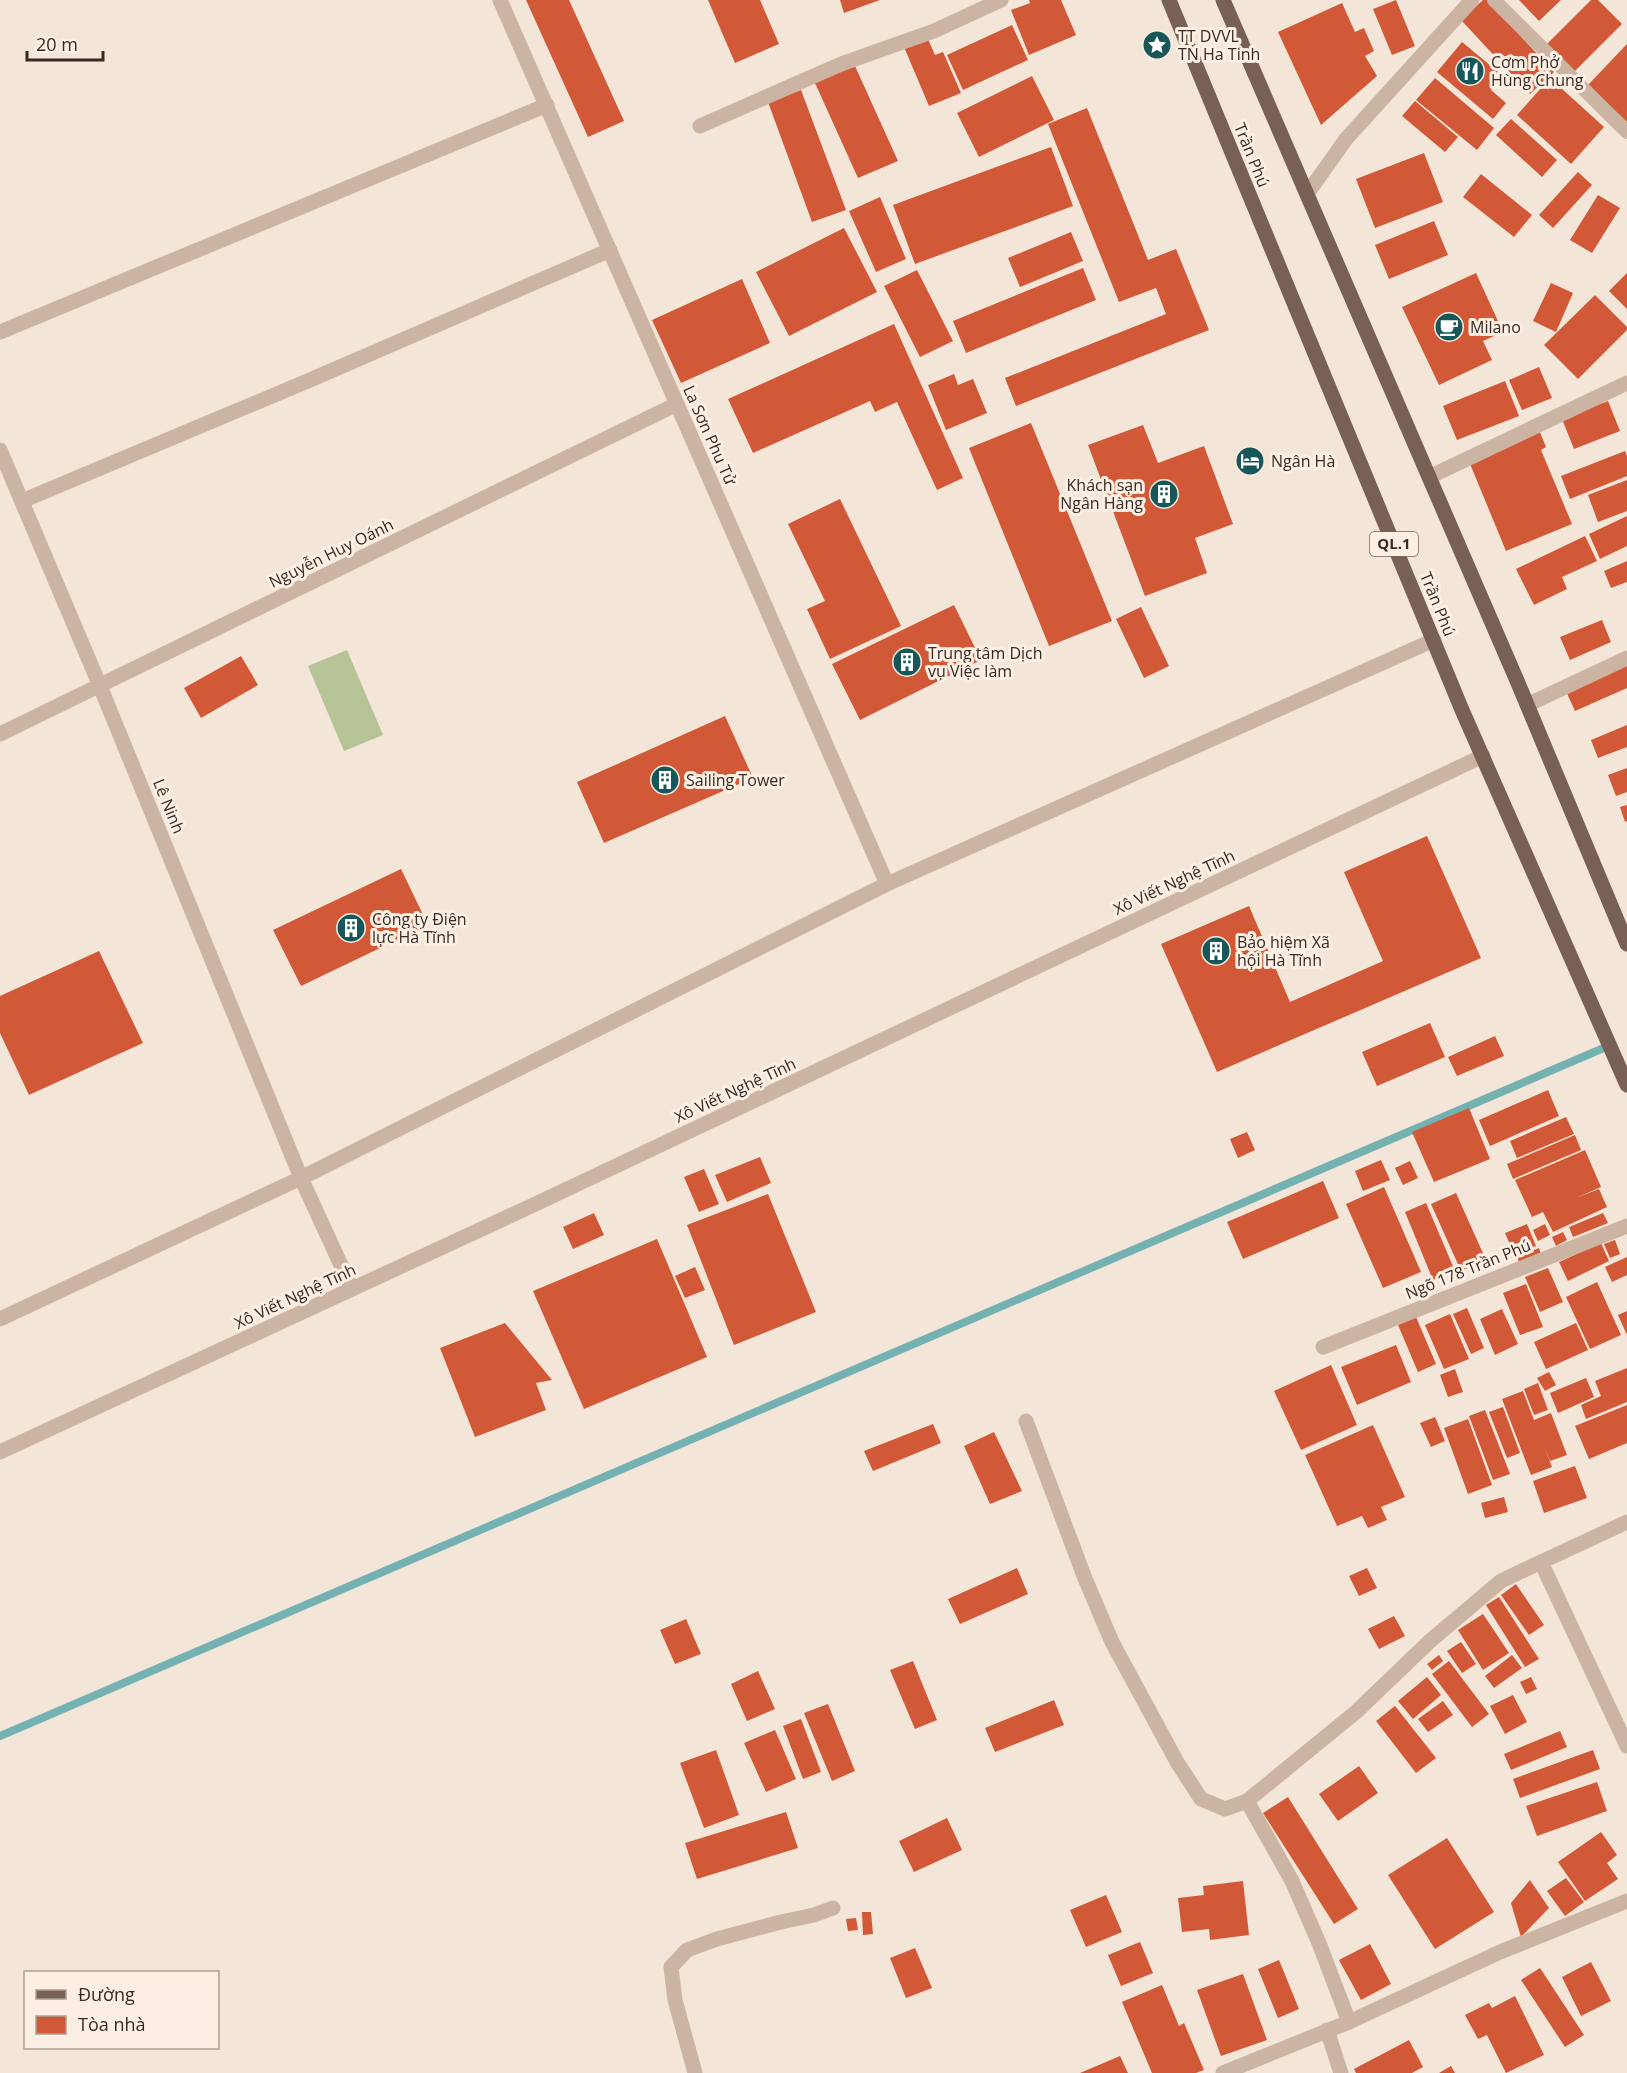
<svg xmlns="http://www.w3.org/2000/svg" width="1627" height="2073" font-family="'Open Sans',sans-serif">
<rect width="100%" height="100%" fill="#f3e5d7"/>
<!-- green -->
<path fill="#b5c396" d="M347,650L383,735L344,751L308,666Z"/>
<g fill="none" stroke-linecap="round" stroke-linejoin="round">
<!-- stream -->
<path stroke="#73b1b2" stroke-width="8" d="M0,1736L1606,1047"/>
</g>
<!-- building -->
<g fill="#d15937">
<path d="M526,0H569L624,121L588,137Z"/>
<path d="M708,0H760L779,44L735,63Z"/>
<path d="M840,0H880L844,13Z"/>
<path d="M1029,0H1061L1076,35L1029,55L1011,10L1030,3Z"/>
<path d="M1396,0L1415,46L1392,55L1373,9Z"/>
<path d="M1483,0H1487L1554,72L1530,94L1461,20Z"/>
<path d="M1519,0H1561L1539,21Z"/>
<path d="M1591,0H1598L1622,24L1574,72L1546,45Z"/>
<path d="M1342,3L1355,32L1364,28L1374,51L1365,56L1377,76L1321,125L1278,32Z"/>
<path d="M1012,25L1028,60L963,90L947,55Z"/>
<path d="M927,37L935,55L943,52L961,93L929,106L904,47Z"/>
<path d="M1462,42L1503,76L1491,90L1506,103L1493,119L1437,72Z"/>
<path d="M1627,44V122L1588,85Z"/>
<path d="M855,66L898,161L858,178L815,83Z"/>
<path d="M1032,76L1054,120L979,157L957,113Z"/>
<path d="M1435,78L1494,128L1477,150L1416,100Z"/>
<path d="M1550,78L1604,127L1571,164L1517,115Z"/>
<path d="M801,90L846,210L812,222L768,102Z"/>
<path d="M1415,101L1458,137L1445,152L1402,116Z"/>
<path d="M1087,108L1148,260L1176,249L1209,330L1016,406L1005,378L1166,314L1156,288L1119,302L1048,124Z"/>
<path d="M1511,119L1557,160L1542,177L1496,135Z"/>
<path d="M1051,147L1073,206L915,264L893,205Z"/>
<path d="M1424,153L1443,202L1375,228L1356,179Z"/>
<path d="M1578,172L1592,185L1553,228L1539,215Z"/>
<path d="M1481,174L1532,215L1514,237L1463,197Z"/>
<path d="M1598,195L1620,208L1592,253L1570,240Z"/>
<path d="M880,197L906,259L876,272L849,211Z"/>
<path d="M1434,221L1448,255L1389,279L1375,245Z"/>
<path d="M844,228L877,292L789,336L756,272Z"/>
<path d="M1071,232L1083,261L1020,287L1008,258Z"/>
<path d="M1083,268L1096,300L966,353L953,321Z"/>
<path d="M917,270L953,341L920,357L884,286Z"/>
<path d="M1476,273L1503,332L1483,341L1492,360L1439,385L1402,307Z"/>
<path d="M1627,273V309L1609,291Z"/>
<path d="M742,279L770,343L681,383L652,320Z"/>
<path d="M1551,283L1573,293L1556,332L1533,321Z"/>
<path d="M1595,295L1627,327V330L1578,379L1544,345Z"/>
<path d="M894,324L963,478L937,490L897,402L875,412L870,401L753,453L728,399Z"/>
<path d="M1539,367L1552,398L1522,410L1509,380Z"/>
<path d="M954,374L958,385L973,379L987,413L946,430L928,385Z"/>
<path d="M1505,381L1519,416L1457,440L1443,406Z"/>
<path d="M1608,401L1620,431L1574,449L1562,419Z"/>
<path d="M1031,423L1112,621L1049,646L969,448Z"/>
<path d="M1143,425L1158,463L1204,446L1233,524L1195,538L1207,573L1145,596L1088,445Z"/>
<path d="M1539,430L1546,447L1541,450L1572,524L1506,551L1468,459Z"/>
<path d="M1625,451L1627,456V476L1570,499L1561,476Z"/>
<path d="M1627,480V511L1598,522L1588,495Z"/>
<path d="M840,499L901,626L830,659L807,609L825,601L788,524Z"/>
<path d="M1627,516V546L1600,559L1589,534Z"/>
<path d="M1585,536L1597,561L1562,577L1567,589L1534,605L1516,569Z"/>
<path d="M1627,561V582L1611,588L1604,571Z"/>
<path d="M954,605L981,660L860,720L832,664Z"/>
<path d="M1141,607L1169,666L1144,678L1116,619Z"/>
<path d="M1602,620L1611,642L1570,660L1560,637Z"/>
<path d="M241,656L258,685L201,718L184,688Z"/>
<path d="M1627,661V688L1575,711L1565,689Z"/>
<path d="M725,716L753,778L604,843L577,782Z"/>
<path d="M1627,725V747L1598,758L1591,740Z"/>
<path d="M1627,768V792L1616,796L1608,775Z"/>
<path d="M1627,805V821L1625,822L1620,807Z"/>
<path d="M1427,836L1481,958L1217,1072L1161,944L1249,906L1290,1002L1383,961L1344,872Z"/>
<path d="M401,869L428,925L301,986L273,930Z"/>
<path d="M99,951L143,1043L29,1095L0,1033V996Z"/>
<path d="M1430,1023L1445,1057L1377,1086L1362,1052Z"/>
<path d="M1495,1036L1504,1056L1457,1076L1448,1057Z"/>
<path d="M1548,1090L1559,1116L1490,1146L1479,1120Z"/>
<path d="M1469,1108L1490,1159L1434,1182L1412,1132Z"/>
<path d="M1566,1117L1574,1134L1517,1158L1510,1141Z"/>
<path d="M1247,1132L1255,1150L1238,1158L1230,1139Z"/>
<path d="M1575,1135L1581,1150L1513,1179L1507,1164Z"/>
<path d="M1585,1150L1601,1187L1576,1198L1599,1189L1607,1207L1553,1232L1543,1212L1532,1217L1515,1180Z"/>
<path d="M760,1157L771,1183L727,1202L715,1175Z"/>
<path d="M1381,1160L1390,1180L1363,1191L1355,1171Z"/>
<path d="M1410,1161L1418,1178L1403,1185L1395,1168Z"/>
<path d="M704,1169L719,1204L699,1212L684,1177Z"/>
<path d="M1323,1181L1339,1218L1243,1259L1227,1222Z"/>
<path d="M1384,1187L1421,1272L1383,1288L1346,1204Z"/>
<path d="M1456,1193L1486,1260L1461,1271L1431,1204Z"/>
<path d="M768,1194L816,1312L734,1345L687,1225Z"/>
<path d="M1426,1203L1455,1271L1433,1280L1405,1212Z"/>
<path d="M594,1213L604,1235L573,1249L563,1227Z"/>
<path d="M1603,1213L1608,1223L1573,1237L1569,1227Z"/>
<path d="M1527,1224L1536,1246L1514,1254L1505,1233Z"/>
<path d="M1545,1224L1550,1235L1538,1241L1533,1230Z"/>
<path d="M1563,1232L1567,1240L1556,1246L1552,1237Z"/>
<path d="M657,1239L707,1357L584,1409L533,1291Z"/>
<path d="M1615,1240L1620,1254L1610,1258L1604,1244Z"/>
<path d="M1601,1243L1609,1261L1568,1281L1559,1262Z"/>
<path d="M1539,1248L1542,1257L1520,1265L1517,1257Z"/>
<path d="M1627,1257V1275L1612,1282L1605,1267Z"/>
<path d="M695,1267L705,1290L685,1298L675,1276Z"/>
<path d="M1548,1268L1563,1302L1540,1312L1525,1277Z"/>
<path d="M1597,1282L1621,1335L1590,1349L1566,1297Z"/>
<path d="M1526,1284L1543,1327L1520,1335L1503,1293Z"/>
<path d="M1467,1308L1484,1348L1471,1354L1453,1314Z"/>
<path d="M1502,1309L1518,1344L1495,1355L1480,1319Z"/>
<path d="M1627,1311V1335L1618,1315Z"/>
<path d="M1450,1314L1469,1359L1444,1369L1425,1325Z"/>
<path d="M1416,1317L1436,1364L1418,1372L1398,1325Z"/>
<path d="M505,1323L552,1380L536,1383L546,1410L475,1437L440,1348Z"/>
<path d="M1576,1323L1588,1350L1546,1369L1534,1342Z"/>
<path d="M1396,1345L1411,1382L1357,1405L1341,1367Z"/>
<path d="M1331,1365L1357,1425L1301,1450L1274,1391Z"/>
<path d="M1627,1368V1402L1586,1419L1581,1405L1601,1396L1595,1381Z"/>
<path d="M1455,1369L1463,1392L1448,1397L1440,1375Z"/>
<path d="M1549,1372L1556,1385L1545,1391L1537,1378Z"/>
<path d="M1586,1378L1594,1397L1558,1413L1550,1393Z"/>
<path d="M1538,1383L1548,1410L1534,1415L1524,1389Z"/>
<path d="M1523,1391L1534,1420L1551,1413L1567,1455L1550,1461L1543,1444L1552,1467L1531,1475L1502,1399Z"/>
<path d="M1627,1405V1443L1589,1459L1575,1426Z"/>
<path d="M1503,1407L1520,1453L1507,1458L1489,1412Z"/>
<path d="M1485,1410L1510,1474L1493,1480L1469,1416Z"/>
<path d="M1435,1417L1445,1441L1431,1447L1420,1423Z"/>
<path d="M1468,1419L1492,1485L1468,1494L1444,1428Z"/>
<path d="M933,1424L941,1443L873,1471L864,1451Z"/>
<path d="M1373,1425L1405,1497L1381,1507L1387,1520L1368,1528L1362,1516L1337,1526L1305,1455Z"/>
<path d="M994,1432L1022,1491L990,1504L964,1446Z"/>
<path d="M1575,1466L1587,1498L1544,1513L1533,1481Z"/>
<path d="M1504,1497L1508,1512L1485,1518L1481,1503Z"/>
<path d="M1017,1568L1028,1594L960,1624L948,1599Z"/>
<path d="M1367,1568L1377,1588L1359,1596L1349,1576Z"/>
<path d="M1516,1584L1544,1625L1529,1635L1501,1595Z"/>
<path d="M1499,1597L1539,1659L1525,1667L1486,1605Z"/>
<path d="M1483,1614L1509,1653L1483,1670L1458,1630Z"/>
<path d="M1394,1616L1405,1636L1379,1649L1368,1629Z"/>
<path d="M686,1619L701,1654L675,1664L660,1630Z"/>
<path d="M1461,1642L1476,1664L1462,1673L1447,1651Z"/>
<path d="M1439,1655L1443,1661L1432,1670L1427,1664Z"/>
<path d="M1512,1655L1522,1668L1494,1688L1485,1676Z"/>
<path d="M913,1661L937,1720L915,1729L890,1670Z"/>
<path d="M1449,1661L1489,1714L1472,1727L1432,1674Z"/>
<path d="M758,1671L775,1709L747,1721L731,1684Z"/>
<path d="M1427,1677L1441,1695L1413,1719L1398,1701Z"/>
<path d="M1531,1677L1537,1689L1526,1694L1520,1682Z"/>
<path d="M1513,1695L1527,1722L1505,1734L1490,1706Z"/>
<path d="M1054,1700L1064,1725L995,1752L985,1728Z"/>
<path d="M1443,1701L1453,1715L1428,1732L1418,1719Z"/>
<path d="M828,1704L855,1771L832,1781L804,1713Z"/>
<path d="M1395,1706L1436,1758L1416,1773L1376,1721Z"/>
<path d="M801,1719L821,1772L803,1779L783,1726Z"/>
<path d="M775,1730L796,1779L766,1792L744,1743Z"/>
<path d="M1560,1731L1567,1747L1511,1770L1504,1754Z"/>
<path d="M716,1750L739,1815L704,1828L680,1763Z"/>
<path d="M1593,1750L1600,1769L1520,1798L1513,1779Z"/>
<path d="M1359,1766L1378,1793L1338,1821L1319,1794Z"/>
<path d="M1597,1782L1607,1811L1537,1836L1526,1806Z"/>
<path d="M1288,1797L1358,1909L1334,1924L1263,1813Z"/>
<path d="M786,1812L798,1848L697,1879L685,1843Z"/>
<path d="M947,1818L962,1850L914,1872L899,1841Z"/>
<path d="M1601,1832L1617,1855L1607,1863L1618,1879L1585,1901L1558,1862Z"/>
<path d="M1447,1838L1494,1912L1435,1949L1388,1875Z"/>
<path d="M1566,1878L1584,1902L1565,1916L1547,1891Z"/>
<path d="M1530,1880L1549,1908L1521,1937L1511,1903Z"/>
<path d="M1243,1881L1249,1935L1210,1940L1209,1929L1182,1932L1178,1898L1204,1895L1203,1886Z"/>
<path d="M1106,1895L1122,1932L1086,1947L1070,1910Z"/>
<path d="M862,1912H871L873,1934L863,1935Z"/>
<path d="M856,1918L858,1930L848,1931L846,1919Z"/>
<path d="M1140,1942L1153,1973L1121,1986L1108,1955Z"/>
<path d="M1370,1944L1391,1984L1361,2000L1339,1960Z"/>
<path d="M915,1948L932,1988L906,1998L890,1958Z"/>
<path d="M1279,1960L1299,2009L1278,2018L1258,1969Z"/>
<path d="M1591,1962L1611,2001L1581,2016L1562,1977Z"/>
<path d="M1540,1968L1584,2035L1565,2047L1521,1980Z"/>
<path d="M1243,1974L1267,2040L1221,2056L1197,1990Z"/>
<path d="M1162,1985L1179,2026L1184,2023L1204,2070L1196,2073H1152L1122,2002Z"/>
<path d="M1515,1996L1544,2055L1506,2073L1487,2035L1478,2039L1465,2015L1489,2003L1492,2008Z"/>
<path d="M1409,2040L1423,2067L1412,2073H1356L1354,2069Z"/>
<path d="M1120,2056L1128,2073H1080Z"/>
<path d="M1451,2066L1455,2073H1439Z"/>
</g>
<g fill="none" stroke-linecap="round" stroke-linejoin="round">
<!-- service -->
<path stroke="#ccb4a2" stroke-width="14" d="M1494,0L1627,132"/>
<!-- minor -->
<g stroke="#ccb4a2" stroke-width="15">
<path d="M500,0L887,884"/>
<path d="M700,126L841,64L934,31L1001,0"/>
<path d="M1307,194L1346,139L1472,0"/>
<path d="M0,332L547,105"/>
<path d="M0,450L100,686L301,1178L352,1289"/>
<path d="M1429,477L1627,383"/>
<path d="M22,501L303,383L610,250"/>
<path d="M1527,705L1627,658"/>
<path d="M0,734L677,404"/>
<path d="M1323,1347L1627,1226"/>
<path d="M1026,1421L1084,1576L1112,1642L1177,1762L1201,1799L1225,1809L1247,1801L1356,1712L1430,1641L1501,1581L1541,1562"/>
<path d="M1627,1522L1541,1562L1627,1746"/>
<path d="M1247,1801L1292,1881L1319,1943L1349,2022"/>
<path d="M1327,2030L1341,2073"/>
<path d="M695,2073L675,2000L671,1967L687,1950L717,1939L781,1922L814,1915L833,1908"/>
<path d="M1223,2073L1349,2022L1500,1952L1627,1901"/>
</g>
<!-- tertiary -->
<g stroke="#ccb4a2" stroke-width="15">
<path d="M0,1319L301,1178L887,884L1434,640"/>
<path d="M0,1452L527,1208L1483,756"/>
</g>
<!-- primary -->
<g stroke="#796054" stroke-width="15">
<path d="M1169,0L1462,710L1627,1085"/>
<path d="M1223,0L1518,683L1627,944"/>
</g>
</g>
<!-- icons -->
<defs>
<g id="sight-disc" transform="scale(1.5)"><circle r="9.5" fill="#17575a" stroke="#fbefe3"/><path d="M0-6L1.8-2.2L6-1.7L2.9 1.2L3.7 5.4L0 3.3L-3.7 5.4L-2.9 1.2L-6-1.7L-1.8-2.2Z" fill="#fff"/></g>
<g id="restaurant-disc" transform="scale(1.5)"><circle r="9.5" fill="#17575a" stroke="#fbefe3"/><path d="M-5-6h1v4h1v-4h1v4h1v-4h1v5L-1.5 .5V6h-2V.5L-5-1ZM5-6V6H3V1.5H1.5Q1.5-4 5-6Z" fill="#fff"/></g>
<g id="cafe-disc" transform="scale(1.5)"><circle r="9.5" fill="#17575a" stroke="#fbefe3"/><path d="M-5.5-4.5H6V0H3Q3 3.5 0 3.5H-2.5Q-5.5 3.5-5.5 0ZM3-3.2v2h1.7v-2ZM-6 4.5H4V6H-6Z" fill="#fff"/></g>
<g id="hotel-disc" transform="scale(1.5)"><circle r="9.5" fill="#17575a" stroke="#fbefe3"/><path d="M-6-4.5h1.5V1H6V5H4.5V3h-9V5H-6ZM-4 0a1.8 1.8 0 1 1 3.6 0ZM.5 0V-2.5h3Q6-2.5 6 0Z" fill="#fff"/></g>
<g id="building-disc" transform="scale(1.5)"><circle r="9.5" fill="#17575a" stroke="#fbefe3"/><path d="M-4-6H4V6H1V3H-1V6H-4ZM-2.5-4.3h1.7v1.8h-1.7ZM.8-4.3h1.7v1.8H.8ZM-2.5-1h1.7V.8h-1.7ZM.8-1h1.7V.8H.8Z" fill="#fff"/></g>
</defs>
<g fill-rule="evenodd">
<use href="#sight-disc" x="1157" y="45"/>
<use href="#restaurant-disc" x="1470" y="71"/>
<use href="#cafe-disc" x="1449" y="327"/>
<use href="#hotel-disc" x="1250" y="461"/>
<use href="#building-disc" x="1164" y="494"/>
<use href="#building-disc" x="907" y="662"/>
<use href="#building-disc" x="665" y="780"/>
<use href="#building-disc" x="351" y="928"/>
<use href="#building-disc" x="1216" y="951"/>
</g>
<g text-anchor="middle" stroke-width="6" stroke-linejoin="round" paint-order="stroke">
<!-- shield labels -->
<rect fill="#fbefe3" stroke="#71655e" stroke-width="1.5" x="1370" y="532" width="48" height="24" rx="4.5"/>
<g font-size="15" font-weight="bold" fill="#362a25">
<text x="1394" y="549">QL.1</text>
</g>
<!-- poi labels -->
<g font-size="16" fill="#362a25" stroke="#fbefe3" text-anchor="start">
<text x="1178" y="42">TT DVVL<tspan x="1178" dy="18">TN Ha Tinh</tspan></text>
<text x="1491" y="68">Cơm Phở<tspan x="1491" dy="18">Hùng Chung</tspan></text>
<text x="1470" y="333">Milano</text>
<text x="1271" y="467">Ngân Hà</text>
<text x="1143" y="491" text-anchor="end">Khách sạn<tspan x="1143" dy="18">Ngân Hàng</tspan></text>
<text x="928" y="659">Trung tâm Dịch<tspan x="928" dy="18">vụ Việc làm</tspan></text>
<text x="686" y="786">Sailing Tower</text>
<text x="372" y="925">Công ty Điện<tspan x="372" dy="18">lực Hà Tĩnh</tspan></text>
<text x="1237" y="948">Bảo hiệm Xã<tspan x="1237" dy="18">hội Hà Tĩnh</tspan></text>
</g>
<!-- street labels -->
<g font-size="16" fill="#362a25" stroke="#fbefe3">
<text transform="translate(1252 155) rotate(68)" y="6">Trần Phú</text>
<text transform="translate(710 435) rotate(66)" y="6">La Sơn Phu Tử</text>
<text transform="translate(331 553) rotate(-26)" y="6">Nguyễn Huy Oánh</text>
<text transform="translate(1438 604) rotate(68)" y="6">Trần Phú</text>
<text transform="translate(169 806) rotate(68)" y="6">Lê Ninh</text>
<text transform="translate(1174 882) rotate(-25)" y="6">Xô Viết Nghệ Tĩnh</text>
<text transform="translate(735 1090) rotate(-25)" y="6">Xô Viết Nghệ Tĩnh</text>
<text transform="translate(1468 1269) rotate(-22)" y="6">Ngõ 178 Trần Phú</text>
<text transform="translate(295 1296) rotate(-25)" y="6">Xô Viết Nghệ Tĩnh</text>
</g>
</g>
<!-- legend -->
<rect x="24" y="1971" width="195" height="78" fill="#fbefe3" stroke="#aca097" stroke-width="1.5"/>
<rect x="36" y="1990" width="30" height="9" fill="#796054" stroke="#aca097" stroke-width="1.5"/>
<text x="78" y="2001" font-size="18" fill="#362a25">Đường</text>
<rect x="36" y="2016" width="30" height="18" fill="#d15937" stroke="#aca097" stroke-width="1.5"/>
<text x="78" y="2031" font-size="18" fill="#362a25">Tòa nhà</text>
<!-- scale -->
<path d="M27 51v9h76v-9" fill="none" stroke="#362a25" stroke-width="3"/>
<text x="36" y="51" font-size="18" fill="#362a25" stroke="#fbefe3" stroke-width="4.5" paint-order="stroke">20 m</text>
</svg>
